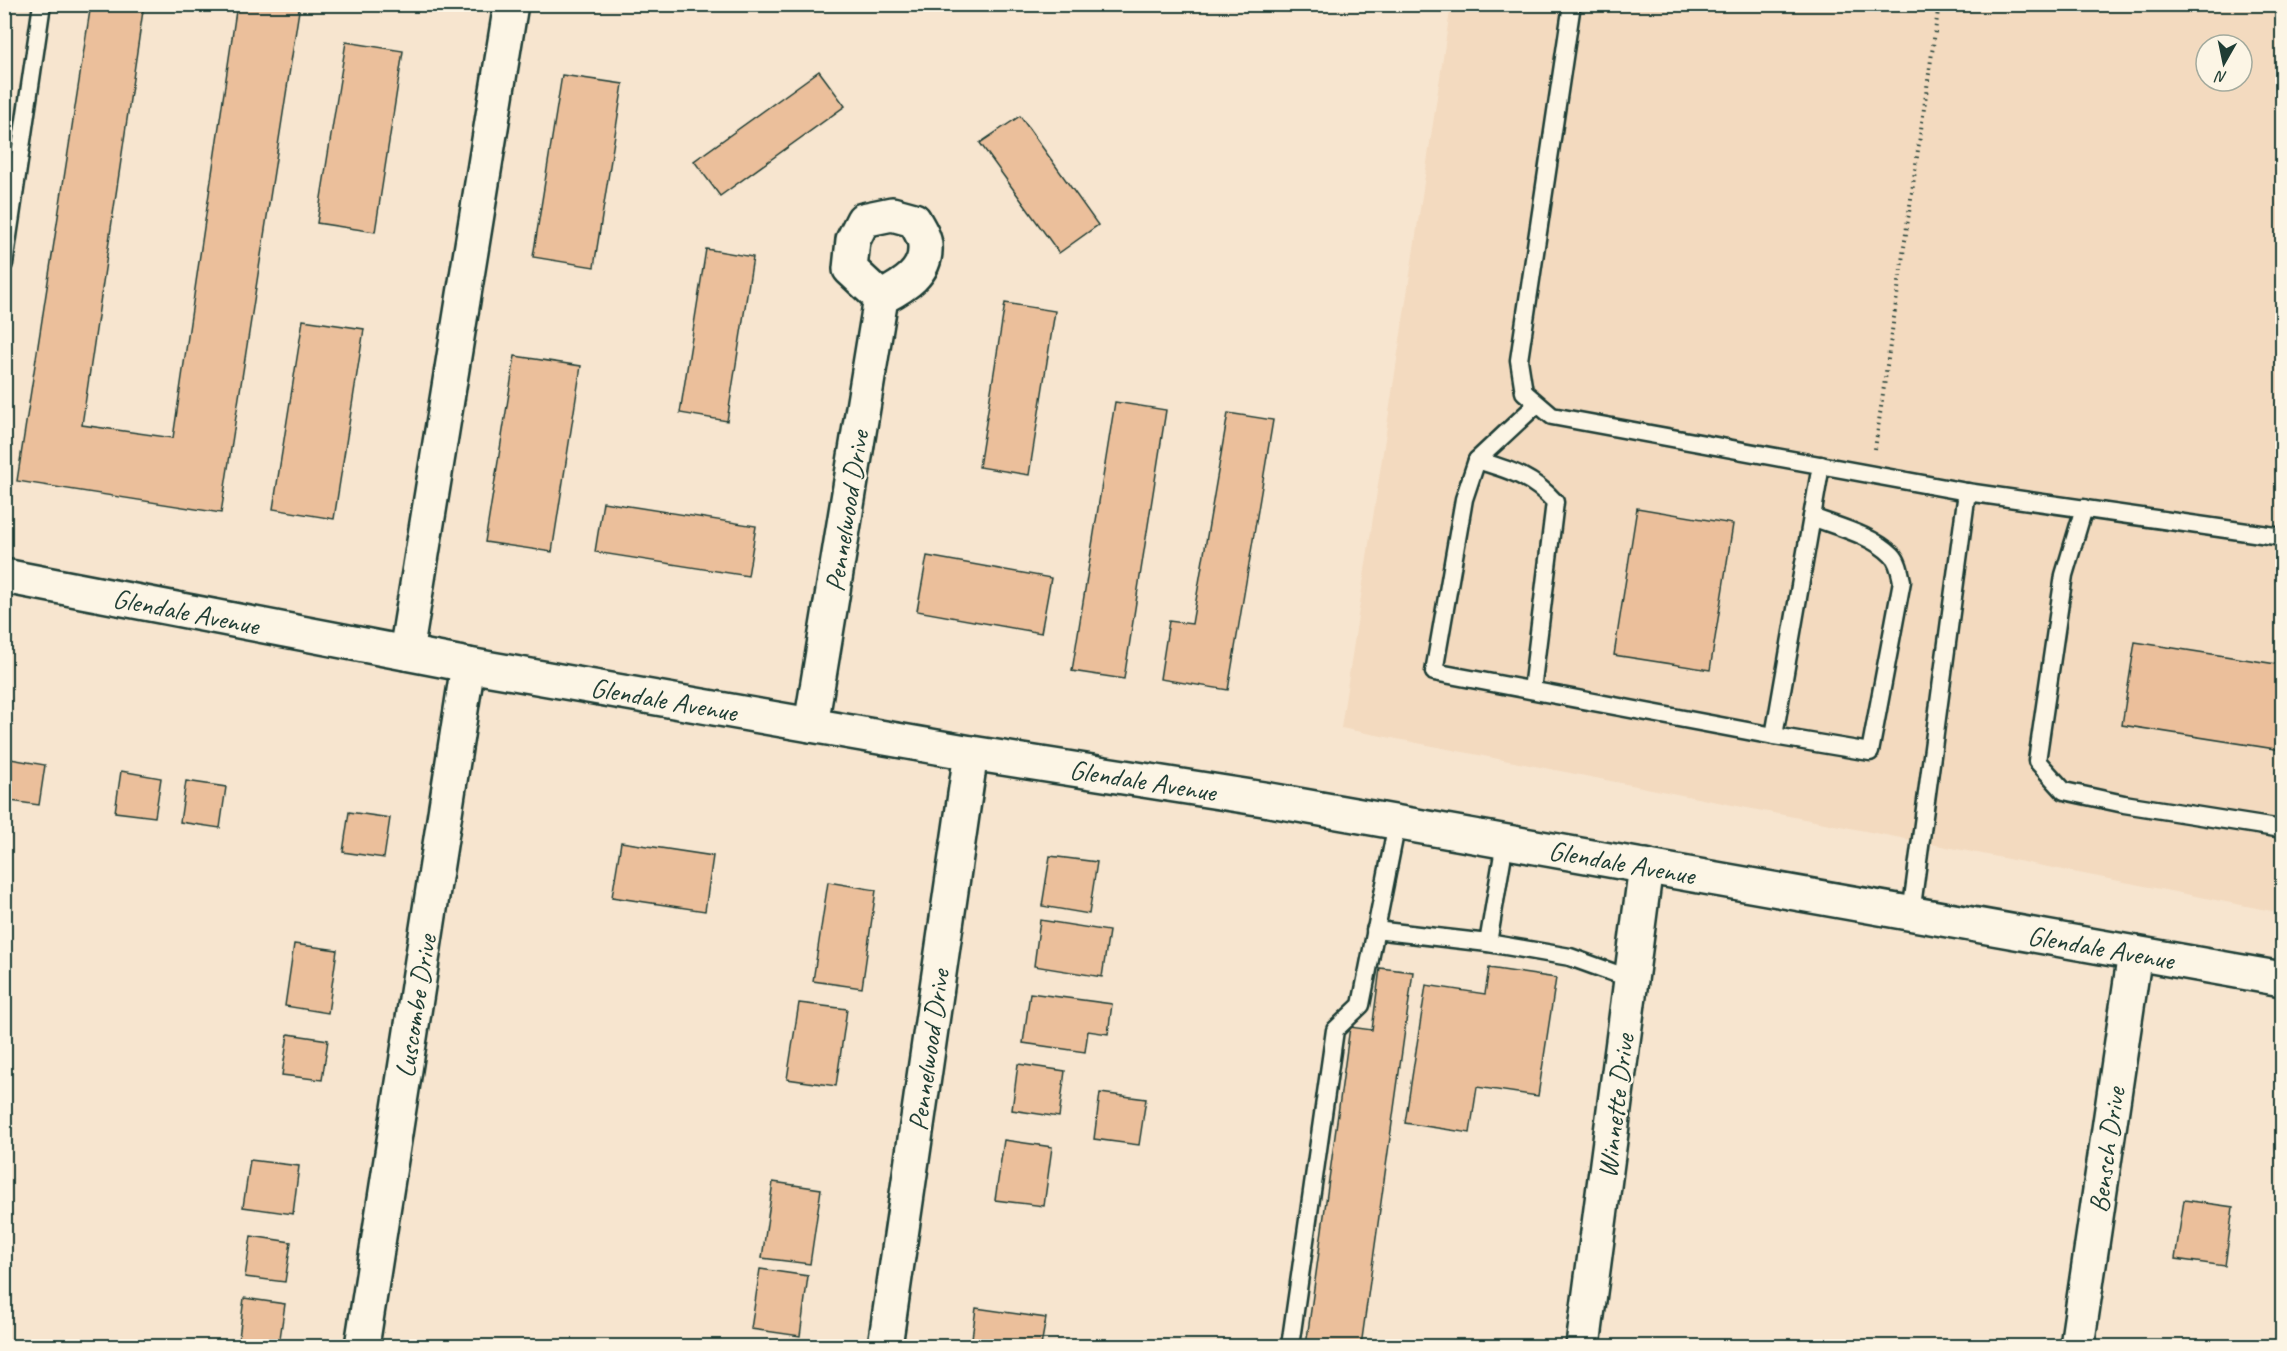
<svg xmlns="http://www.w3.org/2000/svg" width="2287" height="1351" font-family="Caveat,sans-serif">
<rect width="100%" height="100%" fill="#f7e5cf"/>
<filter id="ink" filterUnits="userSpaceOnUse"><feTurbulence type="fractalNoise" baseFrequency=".0167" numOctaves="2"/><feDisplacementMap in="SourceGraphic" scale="12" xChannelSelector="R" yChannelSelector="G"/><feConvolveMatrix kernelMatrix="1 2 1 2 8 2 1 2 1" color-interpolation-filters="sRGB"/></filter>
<g filter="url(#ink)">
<!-- built -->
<path fill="#f3dabf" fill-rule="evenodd" d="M1451,5H2282V913L1341,728ZM2206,45H2242V81H2206Z"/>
<!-- building -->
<g fill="#ebbf9b" stroke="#1f3d34" stroke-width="1.5">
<path d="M91,4H144L82,425L173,438L237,4H300L221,513L17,481Z"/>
<path d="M346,42L403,51L375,232L317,223Z"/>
<path d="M819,71L845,106L720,196L694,161Z"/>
<path d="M562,75L623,84L594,267L533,257Z"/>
<path d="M1020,116L1098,225L1059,253L980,143Z"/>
<path d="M706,249L753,257L727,421L680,413Z"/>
<path d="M1005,303L1055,311L1029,475L979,467Z"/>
<path d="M303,320L364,329L334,519L273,509Z"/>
<path d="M515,356L581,366L552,552L485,542Z"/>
<path d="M1115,402L1166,410L1124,679L1072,671Z"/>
<path d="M1228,413L1273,420L1228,690L1160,679L1169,621L1192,624Z"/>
<path d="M603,502L756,526L748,576L595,552Z"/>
<path d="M1637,508L1733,524L1710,670L1614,655Z"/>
<path d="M927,556L1051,578L1041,633L917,611Z"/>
<path d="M2135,642L2282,665V750L2122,725Z"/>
<path d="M5,758L45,765L39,805L4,800Z"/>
<path d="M121,771L161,778L155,817L115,812Z"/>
<path d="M186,781L226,787L220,828L180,822Z"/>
<path d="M349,812L390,818L384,858L343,852Z"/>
<path d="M621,842L713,856L705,911L612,897Z"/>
<path d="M1050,856L1097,862L1089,914L1042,906Z"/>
<path d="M828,882L876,890L862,988L813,981Z"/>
<path d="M1040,920L1109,931L1102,977L1034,966Z"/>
<path d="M294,944L337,950L328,1013L285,1006Z"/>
<path d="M1380,968L1413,972L1361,1346H1306L1350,1027L1372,1030Z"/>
<path d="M1489,968L1556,978L1538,1096L1477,1087L1470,1133L1405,1123L1426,985L1485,994Z"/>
<path d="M1030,993L1112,1004L1108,1034L1088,1031L1085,1052L1023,1043Z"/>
<path d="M799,1003L847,1009L836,1086L787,1079Z"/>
<path d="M288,1034L328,1040L322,1080L282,1075Z"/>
<path d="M1018,1064L1065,1071L1059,1117L1012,1110Z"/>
<path d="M1100,1093L1146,1099L1139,1145L1094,1139Z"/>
<path d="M1004,1140L1052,1147L1044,1206L995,1200Z"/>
<path d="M250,1160L299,1166L293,1214L243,1207Z"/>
<path d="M773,1182L821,1189L810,1264L762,1258Z"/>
<path d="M2184,1200L2233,1207L2225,1266L2175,1259Z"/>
<path d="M251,1236L291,1242L285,1282L245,1277Z"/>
<path d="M760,1269L808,1276L800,1336L751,1329Z"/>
<path d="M244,1298L285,1304L279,1345L239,1338Z"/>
<path d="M976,1308L1046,1318L1041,1346H971Z"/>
</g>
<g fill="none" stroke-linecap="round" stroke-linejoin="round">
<!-- lane casing -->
<g stroke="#1f3d34" stroke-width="21">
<g id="lane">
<path d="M1572,4L1519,360L1524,392L1552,416L1967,492L2282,537"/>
<path d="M4,264L42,4"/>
<path d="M1537,404L1477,460L1464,499L1434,672L1774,736L1821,465"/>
<path d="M1477,460C1509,470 1532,476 1555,502L1532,690"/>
<path d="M2084,508L2064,575L2037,761L2064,791L2124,804L2282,829"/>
<path d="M1774,736L1870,752L1902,581C1900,573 1899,562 1892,555C1872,535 1838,527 1812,517"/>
<path d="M1911,914L1967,492"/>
<path d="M1375,930L1488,943L1505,842"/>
<path d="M1488,943L1570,957L1631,979"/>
<path d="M1290,1346L1335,1030L1361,1005L1397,823"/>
</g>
</g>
<!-- street casing -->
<g stroke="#1f3d34" stroke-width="38">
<g id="street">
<path d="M406,653L511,4"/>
<path d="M811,725L881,298C901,287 927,274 925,246C925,238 918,227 914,220L892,214L863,220L853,240L850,269L881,298"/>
<path d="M362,1346L468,665"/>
<path d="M885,1346L971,753"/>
<path d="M1583,1346L1646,866"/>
<path d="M2077,1346L2135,953"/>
</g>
</g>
<!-- secondary casing -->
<g stroke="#1f3d34" stroke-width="38">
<path id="secondary" d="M4,576L468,665L971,753L1264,799L2282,979"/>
</g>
<!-- path -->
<path stroke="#1f3d34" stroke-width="4" stroke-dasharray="1.5 4.5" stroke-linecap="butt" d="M1875,449L1939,4"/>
<!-- lane -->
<use href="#lane" stroke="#fcf5e5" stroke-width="16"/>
<!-- street -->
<use href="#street" stroke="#fcf5e5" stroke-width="33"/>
<!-- secondary -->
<use href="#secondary" stroke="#fcf5e5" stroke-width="33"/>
</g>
</g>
<g text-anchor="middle" stroke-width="5" stroke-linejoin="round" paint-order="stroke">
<!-- street labels -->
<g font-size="28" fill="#1f3d34" stroke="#fcf5e5">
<text transform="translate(846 511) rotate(-81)" y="10">Pennelwood Drive</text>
<text transform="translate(186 611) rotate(11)" y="10">Glendale Avenue</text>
<text transform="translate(664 699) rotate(10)" y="10">Glendale Avenue</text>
<text transform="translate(1143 780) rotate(9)" y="10">Glendale Avenue</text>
<text transform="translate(1622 862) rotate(10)" y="10">Glendale Avenue</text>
<text transform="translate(2101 947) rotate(10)" y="10">Glendale Avenue</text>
<text transform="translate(415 1006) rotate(-81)" y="10">Luscombe Drive</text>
<text transform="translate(928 1050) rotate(-82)" y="10">Pennelwood Drive</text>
<text transform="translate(1615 1106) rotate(-83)" y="10">Winnette Drive</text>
<text transform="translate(2106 1150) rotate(-82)" y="10">Bensch Drive</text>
</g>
</g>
<!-- margin -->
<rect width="2287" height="1351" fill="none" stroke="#fcf5e5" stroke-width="24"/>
<rect x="12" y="12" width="2263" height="1327" fill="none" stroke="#1f3d34" stroke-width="2" filter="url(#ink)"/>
<!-- north arrow -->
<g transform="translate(2224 63) rotate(189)"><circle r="28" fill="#fcf5e5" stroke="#a4ab9e" stroke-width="1.5"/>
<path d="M0-4.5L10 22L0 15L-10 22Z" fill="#1f3d34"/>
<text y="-9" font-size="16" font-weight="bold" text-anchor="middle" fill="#1f3d34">N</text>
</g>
</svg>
